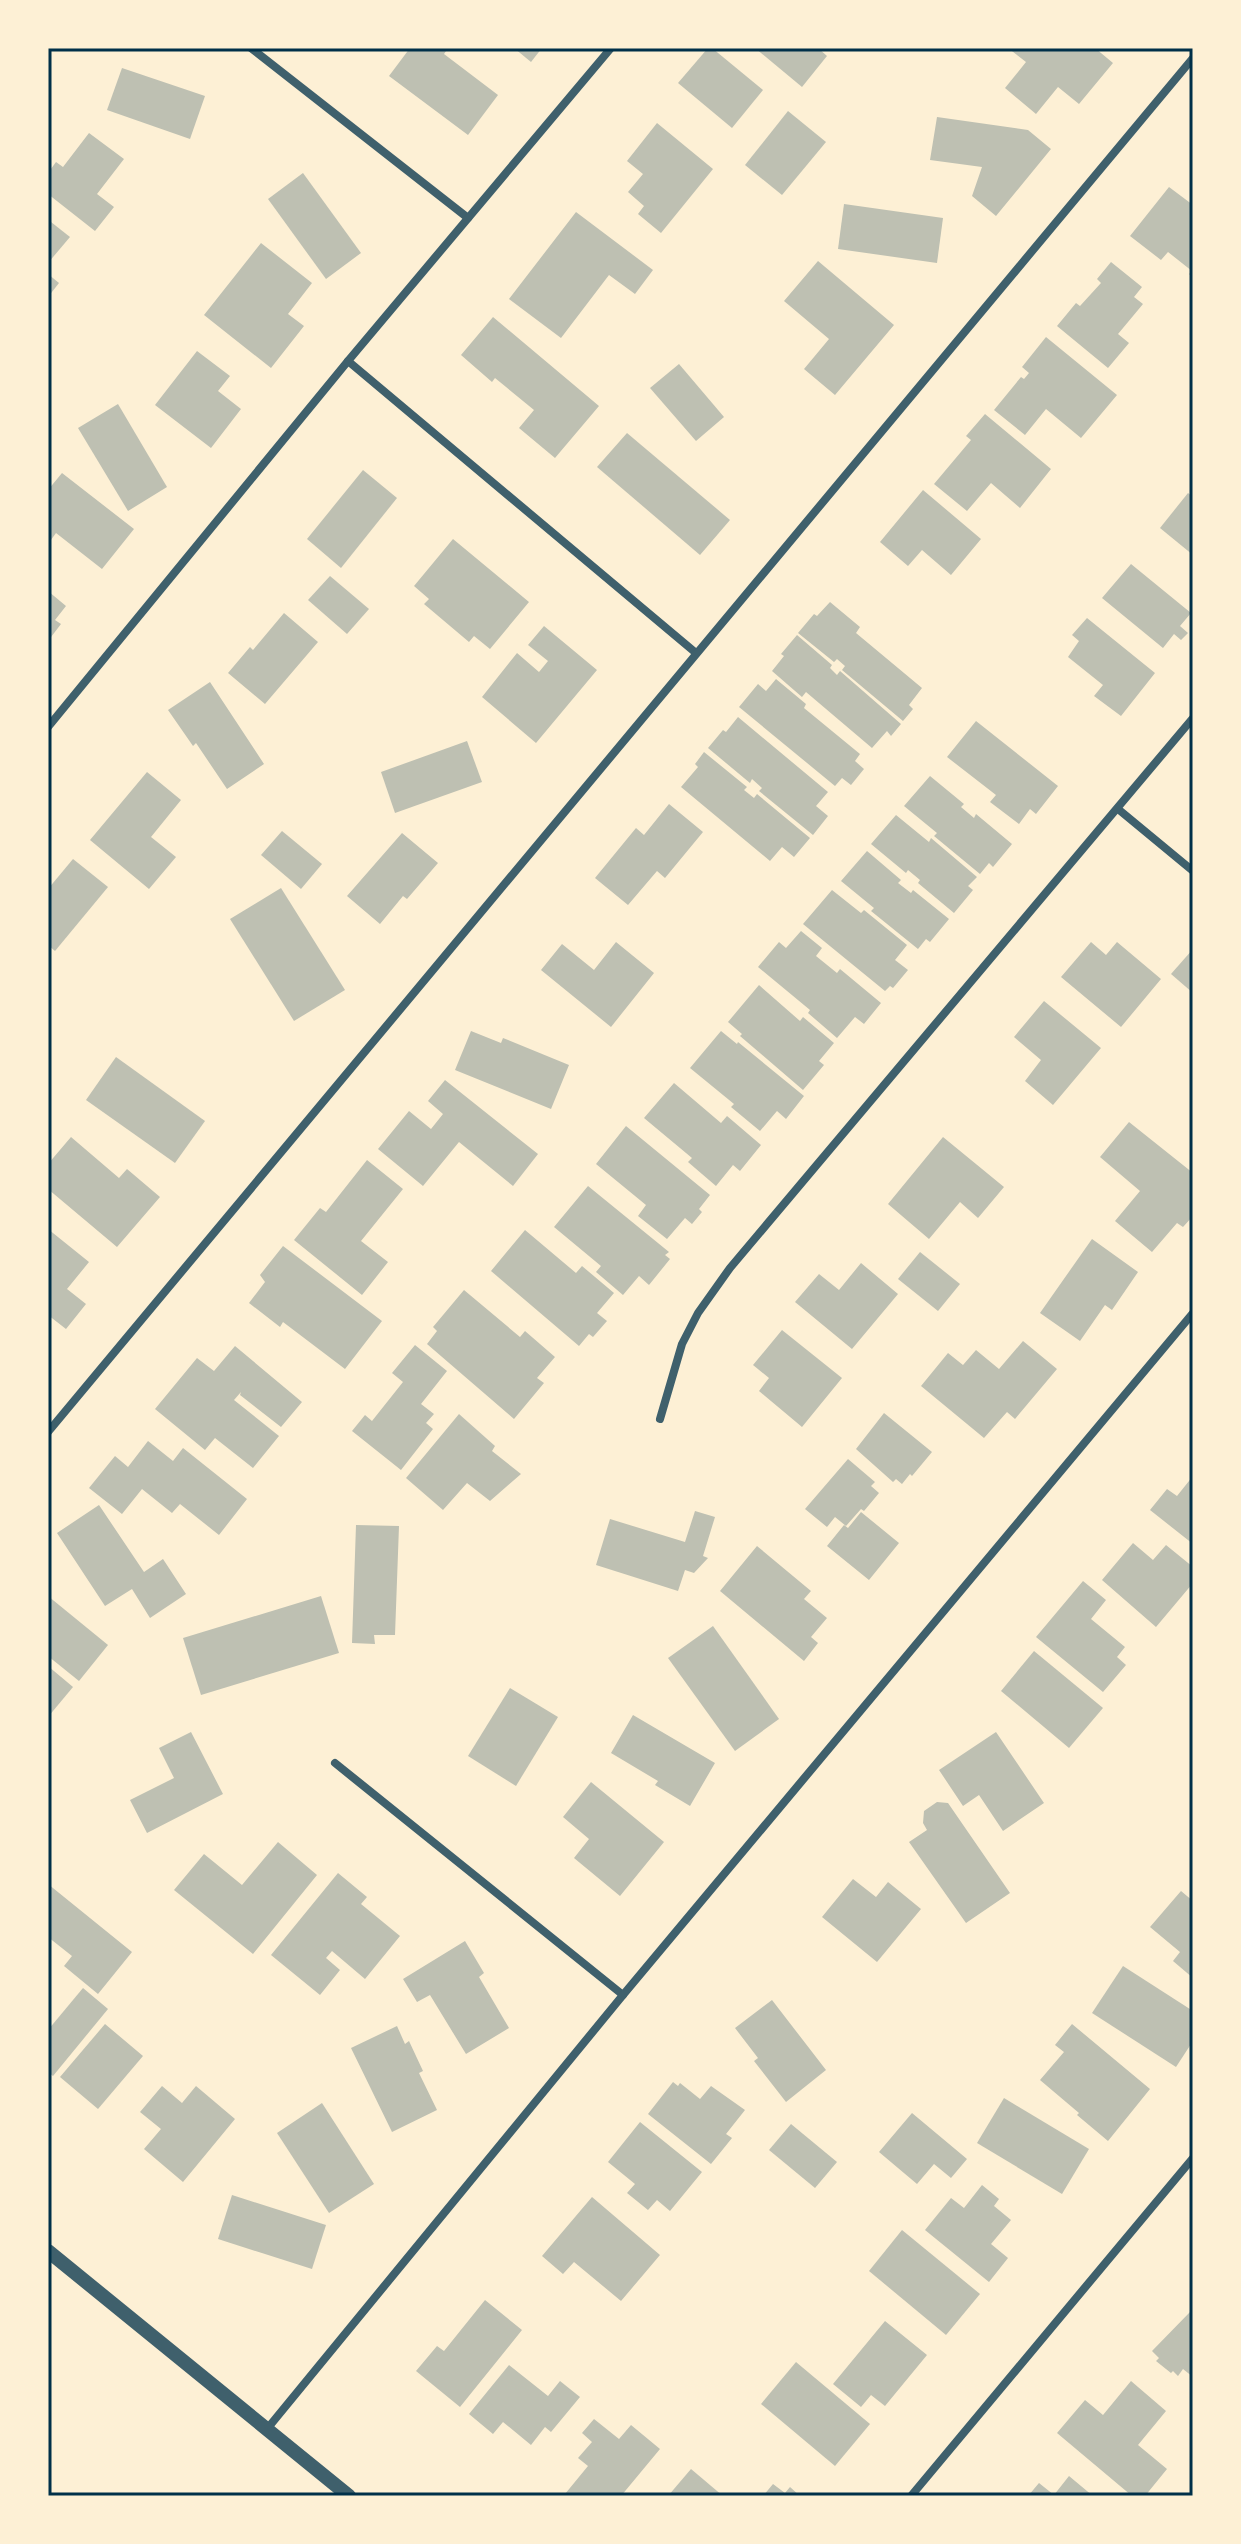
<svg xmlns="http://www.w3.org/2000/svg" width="1241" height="2544" font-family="'Titillium Web',sans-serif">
<rect width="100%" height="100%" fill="#fdf0d5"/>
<!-- building -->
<g fill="#bec0b2">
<path d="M410,48H448L444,54L498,95L468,135L389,76Z"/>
<path d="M514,48H542L531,62Z"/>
<path d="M708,48H712L763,90L732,128L678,83Z"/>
<path d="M755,48H818L827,56L802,87Z"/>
<path d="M1008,48H1095L1113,63L1079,104L1058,87L1036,114L1005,88L1026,62Z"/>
<path d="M122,68L205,96L190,139L107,110Z"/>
<path d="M788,111L826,142L782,195L745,165Z"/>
<path d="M937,117L1028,130L1051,149L996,216L972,196L982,167L930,160Z"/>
<path d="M657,123L713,169L661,233L638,214L644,206L628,192L643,174L627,161Z"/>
<path d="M89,133L124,159L97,194L114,207L95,231L48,194V173L56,162L63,167Z"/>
<path d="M303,173L361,253L326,279L268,199Z"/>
<path d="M1169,187L1193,205V278L1189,274L1192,271L1168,252L1161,260L1130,236Z"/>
<path d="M844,204L943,218L937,263L838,249Z"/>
<path d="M576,212L653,270L635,294L609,275L561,338L509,299Z"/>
<path d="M51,222L70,237L48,263V226Z"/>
<path d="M261,243L312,283L288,314L304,326L271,368L204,315Z"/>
<path d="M818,261L894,325L835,395L804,369L829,339L784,301Z"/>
<path d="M1111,262L1142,287L1134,297L1143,304L1118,334L1129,343L1108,368L1057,326L1076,303L1080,306L1101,283L1097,279Z"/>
<path d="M48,274L59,283L48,297Z"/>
<path d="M493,317L599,406L555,458L519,428L534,410L495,378L492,382L461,355Z"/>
<path d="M1046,337L1117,395L1081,438L1046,409L1025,435L994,410L1021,377L1024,379L1029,373L1022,367Z"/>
<path d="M197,351L230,376L218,391L241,409L211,448L155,405Z"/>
<path d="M679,364L724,417L696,441L650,388Z"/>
<path d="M118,404L167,487L128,511L78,428Z"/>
<path d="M985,414L1051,469L1020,508L991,483L967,511L934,484L971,440L966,436Z"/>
<path d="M627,433L730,520L700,555L597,467Z"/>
<path d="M363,470L397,498L341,568L307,539Z"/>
<path d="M62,473L134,529L102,569L56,533L48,544V490Z"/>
<path d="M923,490L981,539L951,575L922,550L908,566L880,542Z"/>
<path d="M1188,493L1193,497V555L1160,528Z"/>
<path d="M453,539L529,602L490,649L474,636L469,642L424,604L429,599L414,586Z"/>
<path d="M1131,564L1191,613L1180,626L1188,633L1181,640L1174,634L1163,648L1102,598Z"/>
<path d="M330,576L369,609L347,634L308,600Z"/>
<path d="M48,591L66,606L55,620L61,624L48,641Z"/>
<path d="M830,602L860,627L856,633L922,688L909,705L913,709L903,721L842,670L845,666L837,659L834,662L798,633L814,614L817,616Z"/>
<path d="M284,613L318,642L265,704L228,673L250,647L253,650Z"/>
<path d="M1087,618L1155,673L1121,716L1094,696L1103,685L1068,657L1079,641L1072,635Z"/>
<path d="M544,626L597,670L536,743L482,697L517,653L539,672L548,661L528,645Z"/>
<path d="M797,635L832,665L830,668L837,675L840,671L901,724L891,736L887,731L872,748L806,692L802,697L772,671L784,656L781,654Z"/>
<path d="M776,679L806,704L804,708L860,754L855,761L864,769L851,785L842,778L835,786L739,707L758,684L766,691Z"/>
<path d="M210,682L264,764L227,789L196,743L193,746L168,710Z"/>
<path d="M738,717L828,792L816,806L828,816L813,835L759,791L762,788L752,779L750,783L708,748L723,730L726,732Z"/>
<path d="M976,721L1058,786L1036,814L1030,809L1019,824L990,802L996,795L947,757Z"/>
<path d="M467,741L482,782L395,813L381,772Z"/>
<path d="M704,752L747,787L744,790L754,798L757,794L810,838L794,857L782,847L770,861L681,787L698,767L695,764Z"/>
<path d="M147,772L181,800L151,837L176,857L149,889L90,840Z"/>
<path d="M930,776L964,804L961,807L974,818L976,814L1012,844L993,867L989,863L980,874L934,836L937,833L904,806Z"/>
<path d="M669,804L703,832L665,878L657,871L628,905L595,878L636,828L644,835Z"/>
<path d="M896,815L929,842L931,838L977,877L968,886L973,890L954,913L918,883L920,880L908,870L906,873L871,844Z"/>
<path d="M282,831L322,864L301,889L261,855Z"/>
<path d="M402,833L438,863L407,899L403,896L380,924L347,896Z"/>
<path d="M867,851L901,880L898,883L911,893L913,890L949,919L930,942L926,939L918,949L871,911L874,908L841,881Z"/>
<path d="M73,859L108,887L55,951L48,945V889Z"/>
<path d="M281,888L345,990L294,1021L230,919Z"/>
<path d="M832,890L861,913L864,910L907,945L895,960L908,970L893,988L890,986L885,991L803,924Z"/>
<path d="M801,931L822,948L816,956L837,973L840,969L881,1003L864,1024L855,1017L837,1038L808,1013L810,1010L758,967L779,942L786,948Z"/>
<path d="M616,942L654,973L611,1027L541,970L562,944L594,970Z"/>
<path d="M1091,942L1106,955L1117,942L1161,979L1121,1027L1061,977Z"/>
<path d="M1193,949V993L1171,974Z"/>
<path d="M759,985L800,1021L803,1017L834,1043L819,1061L824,1065L803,1090L740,1036L742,1034L728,1022Z"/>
<path d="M1044,1001L1101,1048L1053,1105L1025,1081L1041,1060L1014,1037Z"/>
<path d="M471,1031L501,1043L503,1038L569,1065L551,1109L455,1070Z"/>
<path d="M721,1031L737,1044L738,1042L804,1096L786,1119L777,1111L760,1131L731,1107L734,1104L690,1068Z"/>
<path d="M116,1057L205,1121L175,1163L86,1100Z"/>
<path d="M445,1080L538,1154L513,1186L459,1142L423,1186L378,1149L409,1111L431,1129L443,1114L428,1101Z"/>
<path d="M674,1083L721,1123L727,1116L761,1145L740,1171L733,1165L716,1186L688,1162L692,1158L644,1118Z"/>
<path d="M1129,1122L1193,1173V1216L1183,1227L1177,1223L1152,1252L1115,1221L1140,1191L1100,1157Z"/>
<path d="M626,1126L710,1195L699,1209L702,1212L692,1224L685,1218L667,1239L638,1216L646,1205L596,1164Z"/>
<path d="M71,1137L119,1178L127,1169L160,1197L117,1247L48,1189V1164Z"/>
<path d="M943,1137L1004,1187L978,1218L960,1202L929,1239L888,1204Z"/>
<path d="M367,1160L403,1189L361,1241L388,1262L362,1295L294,1240L320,1208L326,1212Z"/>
<path d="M588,1186L669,1252L665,1255L670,1259L649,1285L639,1276L623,1295L596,1272L601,1266L554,1227Z"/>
<path d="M48,1229L89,1262L67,1289L86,1304L66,1329L48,1315Z"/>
<path d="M525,1230L576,1273L582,1266L614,1293L597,1313L607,1321L593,1337L589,1334L579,1346L491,1271Z"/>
<path d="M1092,1239L1138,1272L1112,1310L1105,1305L1080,1341L1040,1313Z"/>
<path d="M283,1246L382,1321L345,1369L283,1322L280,1327L249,1303L265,1282L260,1275Z"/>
<path d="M920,1252L960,1284L938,1311L898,1279Z"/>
<path d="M861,1263L898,1294L852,1349L795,1302L819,1274L839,1290Z"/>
<path d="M464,1290L520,1337L525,1331L555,1357L537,1378L544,1383L514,1419L427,1344L437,1331L433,1327Z"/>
<path d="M782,1330L842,1378L802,1427L759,1391L769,1378L753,1365Z"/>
<path d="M1023,1341L1057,1369L1015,1419L1007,1412L984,1438L921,1386L948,1353L963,1365L976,1350L999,1369Z"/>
<path d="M415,1345L447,1371L421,1404L434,1414L426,1423L433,1429L401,1470L352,1431L365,1415L372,1421L403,1382L392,1373Z"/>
<path d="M235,1346L302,1402L281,1427L240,1395L241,1392L234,1400L279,1436L253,1468L215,1438L205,1450L155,1409L197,1358L214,1371Z"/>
<path d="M884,1413L932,1452L912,1476L910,1474L902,1484L896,1479L893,1482L856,1449Z"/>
<path d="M459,1414L495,1446L492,1451L521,1474L490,1501L467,1483L443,1510L406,1478Z"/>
<path d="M148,1441L173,1461L183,1448L247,1499L219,1535L180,1504L172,1513L142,1489L122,1514L89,1488L115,1456L128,1467Z"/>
<path d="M848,1459L875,1482L871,1486L879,1493L864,1511L861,1509L846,1526L835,1517L827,1527L805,1509Z"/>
<path d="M1193,1476V1544L1150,1510L1167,1489L1177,1496Z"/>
<path d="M99,1505L144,1572L163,1559L186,1594L150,1618L132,1589L105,1606L57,1533Z"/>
<path d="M695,1511L715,1517L703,1556L708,1558L694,1573L685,1570L678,1591L596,1565L610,1519L685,1542Z"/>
<path d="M861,1512L899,1543L869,1580L827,1546L844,1525L848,1528Z"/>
<path d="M356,1525L399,1526L395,1635H374L375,1644L352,1643Z"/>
<path d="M1133,1543L1153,1560L1166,1545L1193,1567V1583L1156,1627L1102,1580Z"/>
<path d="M757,1546L811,1591L804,1599L827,1618L811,1637L818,1643L804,1661L720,1591Z"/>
<path d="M1083,1581L1106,1600L1091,1619L1125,1647L1117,1657L1126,1665L1103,1692L1036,1637Z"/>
<path d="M48,1596L108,1645L79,1681L48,1656Z"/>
<path d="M321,1596L339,1653L201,1695L183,1638Z"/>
<path d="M713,1626L779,1719L735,1751L668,1658Z"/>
<path d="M1034,1651L1103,1708L1069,1748L1001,1691Z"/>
<path d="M48,1666L73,1687L48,1717Z"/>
<path d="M510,1688L558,1717L516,1786L468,1756Z"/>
<path d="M633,1715L715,1763L690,1806L655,1785L658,1781L611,1753Z"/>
<path d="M191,1732L223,1794L147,1833L130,1800L174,1778L159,1748Z"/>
<path d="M996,1732L1044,1803L1003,1831L979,1795L963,1806L939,1770Z"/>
<path d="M591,1782L664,1842L620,1896L574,1858L589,1839L563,1817Z"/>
<path d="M937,1802L948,1803L1010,1893L966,1923L909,1842L927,1830L923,1823L924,1811Z"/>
<path d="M278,1842L317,1875L253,1954L174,1890L204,1854L242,1885Z"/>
<path d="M338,1873L367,1897L361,1904L400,1936L365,1979L332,1951L326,1958L340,1970L320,1995L271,1955Z"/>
<path d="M853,1879L876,1897L888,1882L921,1909L877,1962L822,1917Z"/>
<path d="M48,1884L132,1952L98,1994L64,1966L72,1956L48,1937Z"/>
<path d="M1181,1891L1193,1901V1978L1173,1961L1180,1952L1150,1927Z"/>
<path d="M465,1941L484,1973L479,1977L509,2028L466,2054L430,1995L417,2002L403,1979Z"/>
<path d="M1123,1966L1193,2011V2041L1176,2067L1092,2013Z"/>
<path d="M83,1988L108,2009L53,2076L48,2072V2030Z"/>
<path d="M772,2000L826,2070L786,2102L754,2061L758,2058L735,2028Z"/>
<path d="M105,2024L143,2056L98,2109L60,2077Z"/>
<path d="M1072,2024L1150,2089L1108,2141L1077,2115L1079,2113L1040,2080L1064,2052L1055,2045Z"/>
<path d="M397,2026L405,2044L409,2041L423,2071L419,2073L437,2110L392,2132L351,2048Z"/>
<path d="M673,2082L678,2086L680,2083L700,2099L711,2086L745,2110L726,2134L732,2138L711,2164L648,2114Z"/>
<path d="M162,2086L182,2103L196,2086L235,2119L183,2182L144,2149L161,2129L140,2112Z"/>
<path d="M1004,2098L1089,2149L1062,2194L977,2143Z"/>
<path d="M322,2103L374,2184L329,2213L277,2133Z"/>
<path d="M912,2113L967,2159L951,2178L934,2164L917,2184L879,2152Z"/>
<path d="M640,2122L702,2172L670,2211L657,2200L648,2210L627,2193L635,2184L608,2162Z"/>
<path d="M791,2124L837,2162L815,2188L769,2150Z"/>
<path d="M982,2185L999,2199L994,2206L1011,2220L991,2244L1008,2258L989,2282L925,2230L951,2198L964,2208Z"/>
<path d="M232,2195L326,2225L312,2269L218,2239Z"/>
<path d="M592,2197L660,2255L621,2301L574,2262L563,2274L542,2256Z"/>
<path d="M902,2230L980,2294L946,2335L869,2271Z"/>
<path d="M485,2300L522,2330L460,2407L416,2371L437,2346L444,2351Z"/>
<path d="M1190,2312L1193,2315V2377L1183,2369L1178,2376L1173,2371L1171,2373L1156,2361L1159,2358L1152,2351Z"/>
<path d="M885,2321L927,2355L885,2406L871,2395L861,2407L833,2384Z"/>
<path d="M796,2362L870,2424L835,2466L761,2404Z"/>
<path d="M509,2365L548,2396L560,2381L580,2397L551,2432L545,2427L531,2445L503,2422L493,2434L469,2414Z"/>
<path d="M1131,2381L1166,2411L1138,2445L1167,2469L1145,2496H1132L1057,2433L1085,2400L1103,2415Z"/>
<path d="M594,2419L619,2439L631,2425L660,2449L621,2496H568L565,2494L588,2466L578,2458L592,2442L582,2433Z"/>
<path d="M691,2469L723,2496H668Z"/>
<path d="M1069,2476L1093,2496H1028L1039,2483L1054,2495Z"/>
<path d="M773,2484L785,2493L790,2487L800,2496H763Z"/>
</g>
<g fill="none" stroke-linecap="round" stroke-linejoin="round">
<!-- minor -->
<g stroke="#3f606c" stroke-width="8">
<path d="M251,48L468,218"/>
<path d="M348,361L696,653"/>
<path d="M48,727L348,361L611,48"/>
<path d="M1118,809L1193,871"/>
<path d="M660,1419L682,1344L698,1313L730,1268L1193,718"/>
<path d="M48,1432L1193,58"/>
<path d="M335,1763L623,1995"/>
<path d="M267,2429L623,1995L1193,1313"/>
<path d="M911,2496L1193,2158"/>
</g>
<!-- tertiary -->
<path stroke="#3f606c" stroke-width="14" d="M48,2251L349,2496"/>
</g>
<!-- border -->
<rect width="1241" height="2544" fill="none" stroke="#fdf0d5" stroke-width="100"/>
<rect x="50" y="50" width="1141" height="2444" fill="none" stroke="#003049" stroke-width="3"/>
</svg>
